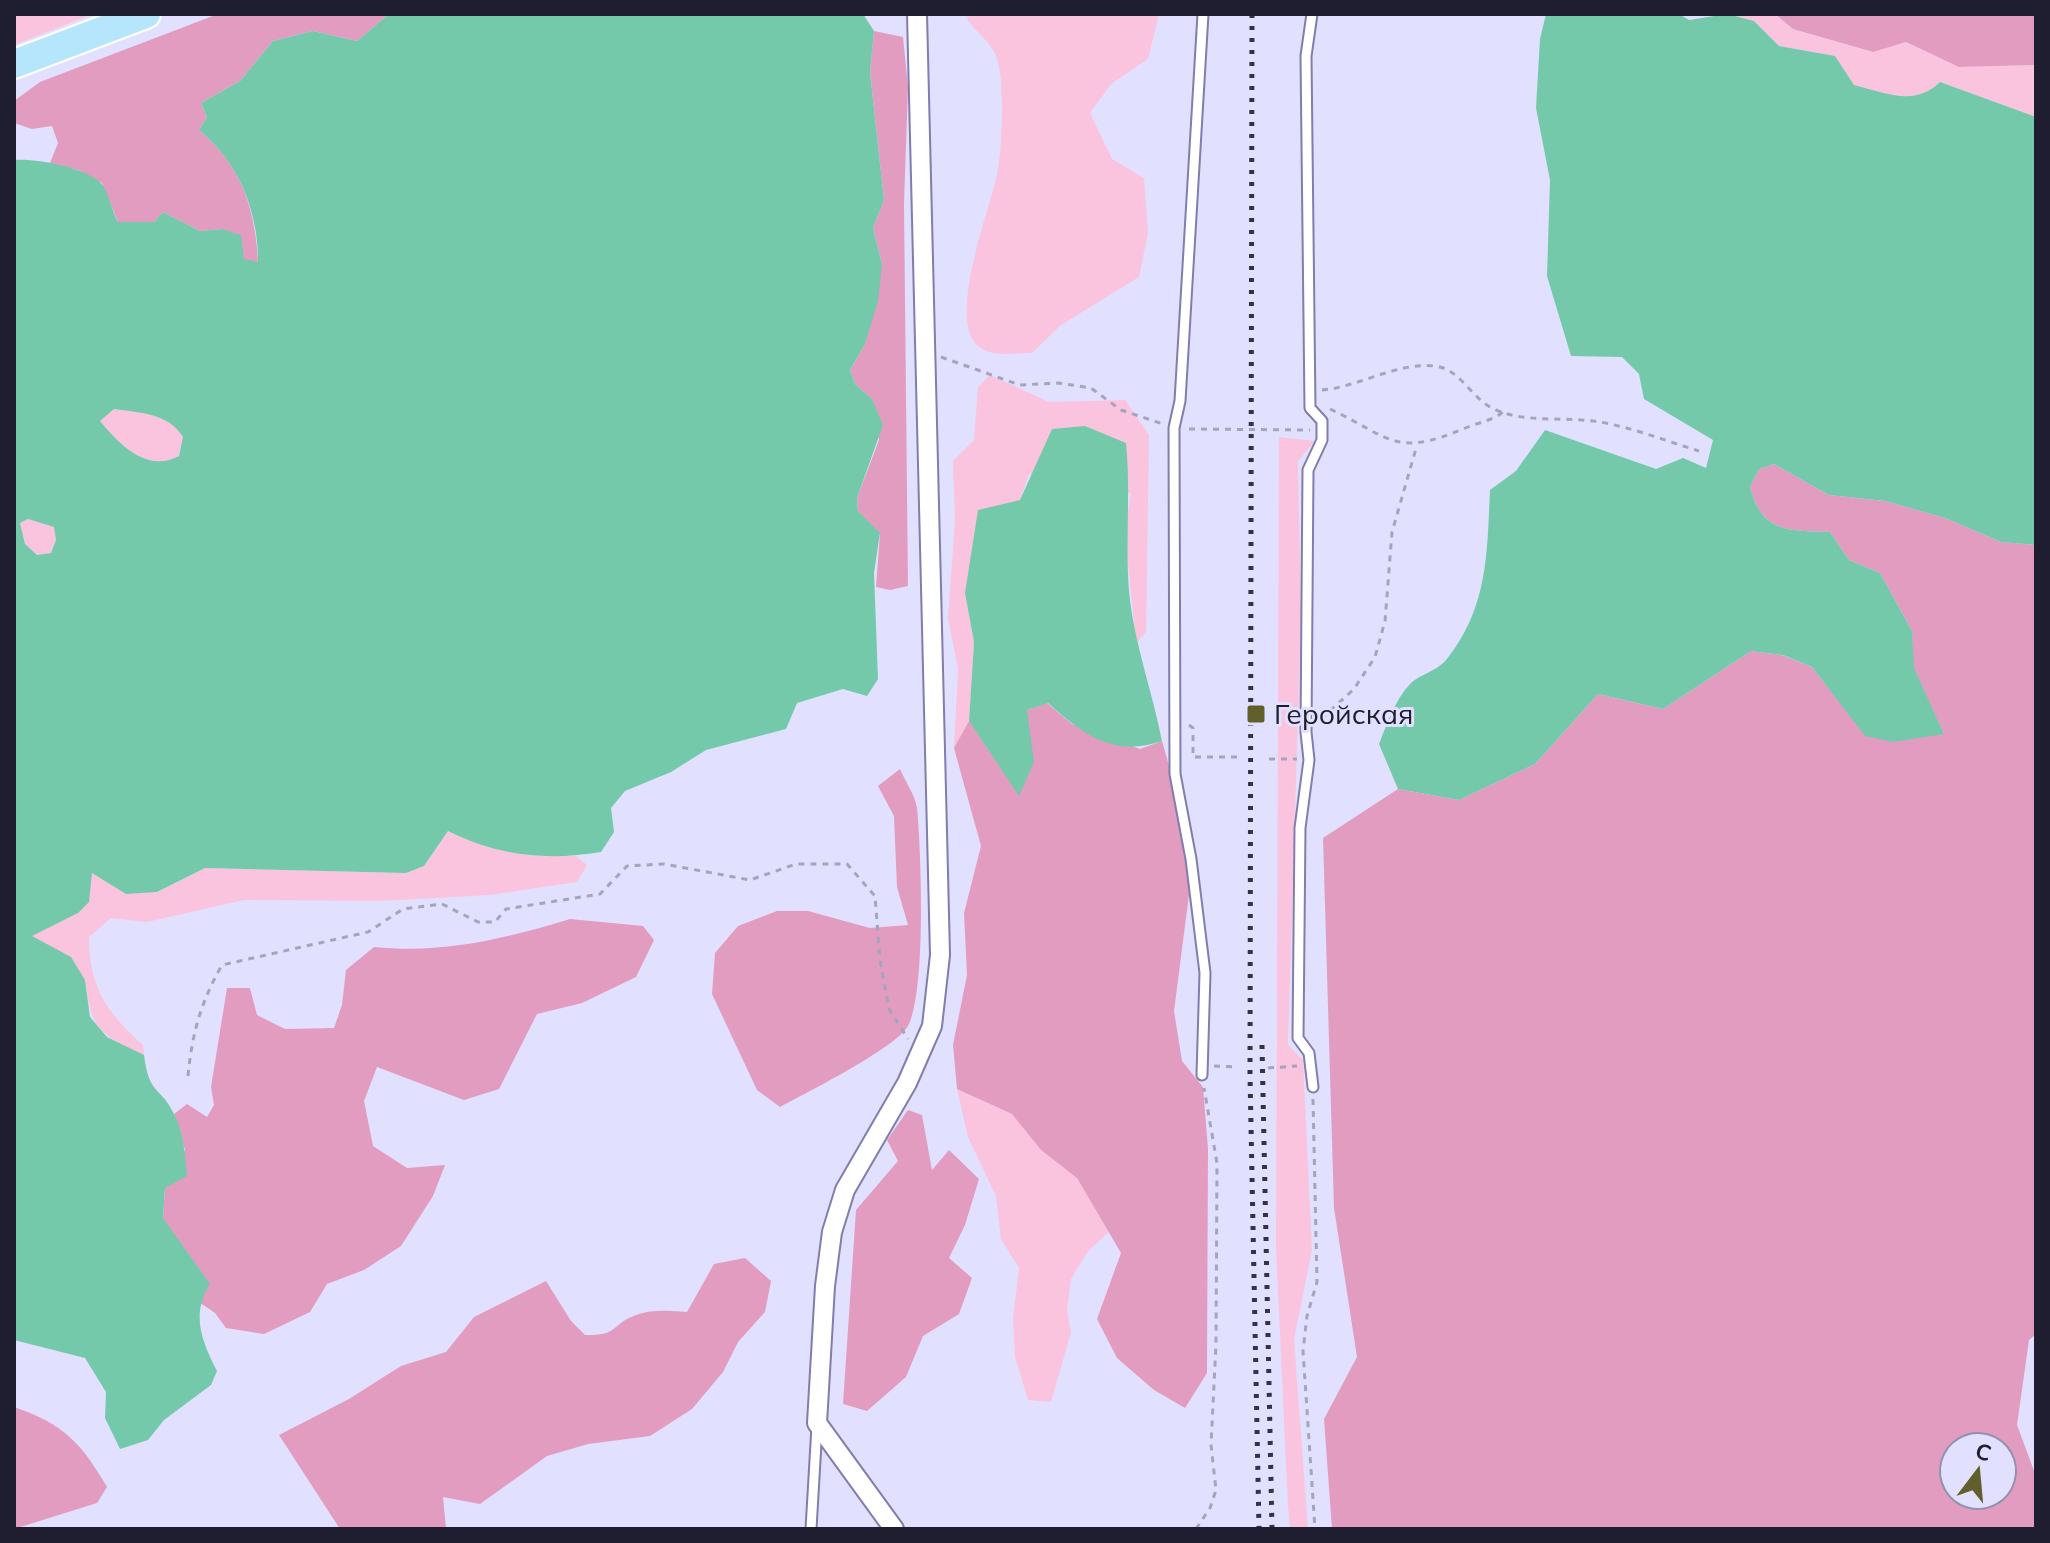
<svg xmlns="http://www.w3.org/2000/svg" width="2050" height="1543" font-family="Mulish,sans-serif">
<rect width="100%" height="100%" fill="#e1e0ff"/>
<!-- green -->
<g fill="#fac4de">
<path d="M14,14H93L14,45Z"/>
<path d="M967,14H1159L1148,59L1111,84L1090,113L1112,159L1144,178L1148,233L1139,277L1061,325L1032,353C1015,353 992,358 978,346C947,319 989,211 997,175C1002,151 1006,75 995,54C990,42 976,31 968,21Z"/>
<path d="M1727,14H1775L1793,29L1872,52L1906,42L1959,67L2036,65V117L1940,82C1914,107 1886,93 1854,85L1835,56L1779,46L1754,21Z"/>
<path d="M990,375L1049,402L1125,400L1149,435L1146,632L1136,643L1125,533L1131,493L1029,474L1020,500L965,593L974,642L969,721L954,748L958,669L948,618L955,520L953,461L974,440L978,387Z"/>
<path d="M114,409C141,413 168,413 183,437L179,456C147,473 120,445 100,421Z"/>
<path d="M1279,437L1315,441L1298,461L1301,617L1288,1045L1303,1060L1312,1250L1294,1339L1308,1529H1290L1288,1506L1276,1248Z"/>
<path d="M28,519L55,527L56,540L51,553L37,555L25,544L20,523Z"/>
<path d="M448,831C490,852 530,857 576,856L587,865L577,882L490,895L380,901L244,900L147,922L111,918L89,937C89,987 107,1013 143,1045L144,1055C98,1033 92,1031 85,980L31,936L78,913L92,872L158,892L205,868L406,873L424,866Z"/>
<path d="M957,1089L1012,1114L1041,1150L1077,1178L1109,1232L1088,1251L1071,1279L1067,1310L1071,1332L1051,1402L1028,1400L1015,1357L1013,1319L1019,1268L1001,1239L996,1196L968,1137Z"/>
</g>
<!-- forest -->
<g fill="#e29cbf" fill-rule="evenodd">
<path d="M218,14H389L357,41L313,31L273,41L240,81L201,103L207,117L199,130C242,166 255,208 258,262L244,260L222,229L200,231L163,212L154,222H118L102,183L78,170L50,163L58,143L52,126L32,129L14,123V101L40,82Z"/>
<path d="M1775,14H2036V65L1959,67L1906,42L1873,52L1793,29Z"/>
<path d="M874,31L903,37L908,87L904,204L908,586L890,590L876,587L880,534L858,511L857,498L879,440L872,399L855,384L850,370L865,344L882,264L873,228L884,200L870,72Z"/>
<path d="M1774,464L1829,495L1885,501L1945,518L2001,542L2036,545V1334L2029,1340L2017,1425L2036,1476V1529H1332L1324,1419L1357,1357L1334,1208L1323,838L1398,789L1459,800L1535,764L1598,694L1663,709L1751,651L1782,655L1812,667L1866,736L1944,734L1913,668L1912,631L1880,573L1849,560L1830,532C1789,530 1762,534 1750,487L1759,469ZM1954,1447H2002V1495H1954Z"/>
<path d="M1047,703L1072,724L1140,749L1162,741L1182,811L1191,879L1174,1011L1182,1061L1203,1087L1208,1149L1207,1373L1185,1408L1154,1390L1117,1358L1097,1319L1121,1253L1077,1178L1041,1150L1012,1114L957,1089L953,1045L967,975L964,913L981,846L954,748L969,721L1019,795L1027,710Z"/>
<path d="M900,769C905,781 915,795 917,808C921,847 927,1001 906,1029C889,1051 808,1092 780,1107L757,1090L712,994L715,953L738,926L777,911H808L870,928L908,925L897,887L894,816L878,786Z"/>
<path d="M570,919L643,926L654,940L636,977L582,1003L537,1014L499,1089L464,1100L377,1067L364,1101L373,1146L407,1168L445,1165L433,1196L401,1246L364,1270L327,1284L310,1312L264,1334L226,1328L215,1313L199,1302L163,1218L165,1188L185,1150L174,1114L187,1104L207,1117L214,1105L211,1087L227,988H250L257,1015L285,1029L334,1028L342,1005L346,970L374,947C444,954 504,939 570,919Z"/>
<path d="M908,1110L922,1115L932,1170L949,1150L979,1179L965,1225L949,1258L972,1278L959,1314L923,1336L906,1377L867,1411L843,1404L856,1210L898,1161L887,1140Z"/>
<path d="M745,1258L771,1281L765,1312L738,1342L723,1372L692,1409L650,1436L588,1444L547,1456L480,1504L443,1497L446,1529H340L279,1435L349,1399L401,1366L446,1352L474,1317L546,1281L571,1321L585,1335C619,1336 611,1324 636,1315C653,1309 669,1311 687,1312L714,1264Z"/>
<path d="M14,1407C64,1424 81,1443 107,1487L97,1503L14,1529Z"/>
</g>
<!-- water -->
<g fill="#74c9aa" fill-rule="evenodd">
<path d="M389,14H863L874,31L870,72L884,200L873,228L882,264L878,301L865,344L850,370L855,384L872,399L883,425L857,498L858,511L880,533L874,573L878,679L867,696L843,689L797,703L786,729L706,750L671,772L625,791L611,808L614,832L601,852C547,861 498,856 448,831L424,866L406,873L205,868L157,892L126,894L92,873L89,902L78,913L32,936L71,957L85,980L90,1017L107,1037L144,1055C149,1096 160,1085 174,1114C184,1132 185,1156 187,1176L165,1188L163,1218L210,1284C191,1314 201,1340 217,1371L211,1385L164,1420L148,1440L120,1449L105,1418L106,1392L85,1358L14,1340V160C35,158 93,168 104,187C110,198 112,211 118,222H154L163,212L200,231L222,229L241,235L244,259L258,262C258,210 239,163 199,130L207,117L201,103L240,81L273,41L313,31L357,41ZM114,409C141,413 168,413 183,437L179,456C147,473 120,445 100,421ZM28,519L54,527L56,540L51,553L37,555L25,544L20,523Z"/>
<path d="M1546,14H1679L1689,20L1727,14L1754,21L1779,46L1835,56L1854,85C1886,93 1914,107 1940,82L2036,117V545L2001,542L1945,518L1885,501L1829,495L1774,464L1759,469L1750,487C1762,534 1789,530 1830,532L1849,560L1880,573L1912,631L1914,668L1944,734L1893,742L1865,736L1812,667L1783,655L1751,651L1663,709L1598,694L1535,764L1459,800L1398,789L1379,744C1387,724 1395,700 1410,684C1420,674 1437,671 1446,660C1488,608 1487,554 1490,490L1516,471L1545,430L1656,469L1683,458L1706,468L1713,440L1644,399L1639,374L1622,357L1571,356L1547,276L1550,180L1536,108L1540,39Z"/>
<path d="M1085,426L1126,443C1131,493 1125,541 1129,591C1134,643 1152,690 1162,741C1113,758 1083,734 1048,703L1027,710L1034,762L1019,796L969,721L974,642L965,593L978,510L1020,500L1052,429Z"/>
</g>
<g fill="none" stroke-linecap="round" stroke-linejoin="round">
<!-- lane casing -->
<g stroke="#817dac" stroke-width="13">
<g id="lane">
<path d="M1312,14L1306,56L1310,408L1322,421V440L1308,470L1306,732L1309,760L1300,828L1298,1038L1309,1053L1313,1087"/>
<path d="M1202,1075L1205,973L1191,859L1175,774L1174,428L1180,401L1203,14"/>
<path d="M811,1529L817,1426"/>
</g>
</g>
<!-- street casing -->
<g stroke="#817dac" stroke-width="22">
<path id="street" d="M894,1529L817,1423L825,1286L832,1232L845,1190L907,1083L932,1026L940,955L917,14"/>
</g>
<!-- primary casing -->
<g stroke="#fff" stroke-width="32">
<path id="primary" d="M14,64L146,14"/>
</g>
<!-- path -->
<g stroke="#a5a4bf" stroke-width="3" stroke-dasharray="6 6" stroke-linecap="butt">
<path d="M941,357L1020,385L1059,383L1091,388L1121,410L1163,424"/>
<path d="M1322,390C1359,387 1397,362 1434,366C1460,368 1470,397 1492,408C1522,424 1566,416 1600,422C1634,428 1666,441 1699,451"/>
<path d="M1330,409C1390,437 1394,458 1463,429C1476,423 1492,421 1503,412"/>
<path d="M1189,429L1310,430"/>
<path d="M1321,719L1354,689L1375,657L1385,621L1392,532L1417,445"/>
<path d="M1189,725L1193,728V757H1239"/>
<path d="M1269,759H1297"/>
<path d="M1214,1066L1238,1067"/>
<path d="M1268,1068L1297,1066"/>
<path d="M188,1076C192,1033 201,1002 222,965L368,932L403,909L442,904L478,922H495L506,909L600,894L627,866L664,864L750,880L796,864H847L875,896L880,960L889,1009L908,1039"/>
<path d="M1313,1099L1317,1282L1307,1316L1303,1351L1315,1529"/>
<path d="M1196,1529L1210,1508L1216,1490L1211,1445L1216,1344L1217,1163L1204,1088"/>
</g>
<!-- lane -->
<use href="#lane" stroke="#fff" stroke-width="9"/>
<!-- street -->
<use href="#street" stroke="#fff" stroke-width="18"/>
<!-- primary -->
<use href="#primary" stroke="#b6e6fb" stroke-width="28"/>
<!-- rail -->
<g stroke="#343247" stroke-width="5" stroke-dasharray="4 8" stroke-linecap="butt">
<path d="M1252,14L1250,1075L1259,1529"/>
<path d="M1262,1045L1272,1529"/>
</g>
</g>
<!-- markers -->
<rect fill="#61602d" stroke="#e1e0ff" stroke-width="3" x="1246" y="704" width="20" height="20" rx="4"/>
<g text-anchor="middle" stroke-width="6" stroke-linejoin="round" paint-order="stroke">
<!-- poi labels -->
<g font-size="28" fill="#1f1d30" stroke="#e1e0ff" text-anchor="start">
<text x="1274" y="724">Геройская</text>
</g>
</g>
<!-- border -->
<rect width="2050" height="1543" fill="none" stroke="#1f1d30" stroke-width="32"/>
<!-- north arrow -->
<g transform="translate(1978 1471) rotate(16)"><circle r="38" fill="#e1e0ff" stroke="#9392ac" stroke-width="2"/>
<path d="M0-6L14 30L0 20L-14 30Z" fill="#61602d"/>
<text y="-12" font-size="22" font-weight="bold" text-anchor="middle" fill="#1f1d30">С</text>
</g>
</svg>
